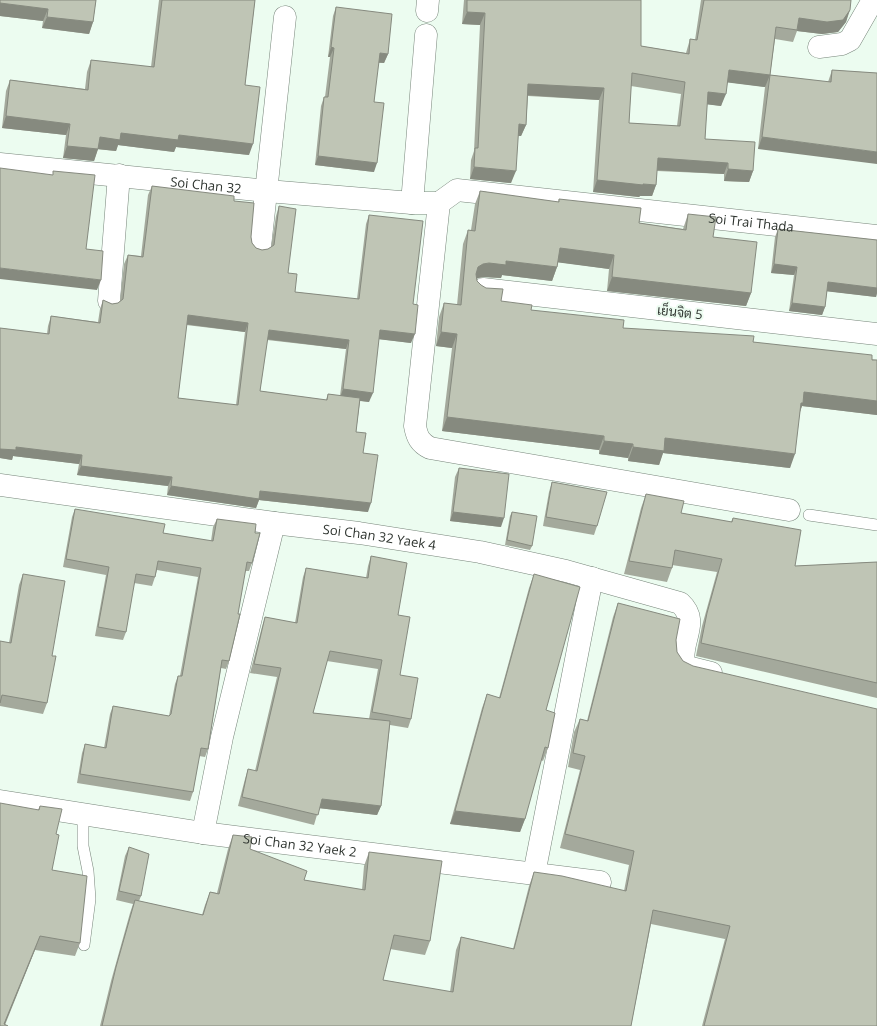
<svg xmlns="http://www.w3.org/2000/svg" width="877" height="1026" font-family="'Open Sans',Sarabun,sans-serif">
<rect width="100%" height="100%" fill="#ecfcf0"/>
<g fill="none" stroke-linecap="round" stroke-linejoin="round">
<!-- service casing -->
<g stroke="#77857a" stroke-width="12">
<g id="service">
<path d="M809,515L877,525"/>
<path d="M83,815V846L88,871L90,899L84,945"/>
</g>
</g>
<!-- minor casing -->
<g stroke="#77857a" stroke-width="23">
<g id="minor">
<path d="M427,11L428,0"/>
<path d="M819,47L842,44L850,40L873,0"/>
<path id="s1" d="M0,164L267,191L412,203H439"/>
<path d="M412,203L426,35"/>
<path d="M439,203L415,426C417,437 420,443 430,448L789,510"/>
<path id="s2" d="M439,203L457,190L877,236"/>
<path d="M260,247L285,17"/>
<path d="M483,289L877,334"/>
<path d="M109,301L119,175"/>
<path id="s3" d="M0,485L274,523L359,533L480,552L566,571L680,603C701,622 679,641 684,664L691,668L711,673"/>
<path id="s4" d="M0,801L203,833L600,882"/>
<path d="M203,833L222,737L274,523"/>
<path d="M534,874L592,578"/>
</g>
</g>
<!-- service -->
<use href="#service" stroke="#fff" stroke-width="11"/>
<!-- minor -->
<use href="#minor" stroke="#fff" stroke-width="22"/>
</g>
<!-- wall -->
<g fill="#a4a99c" fill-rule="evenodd">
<path d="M0,0H96L93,22L89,34L42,28L43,21L0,16Z"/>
<path d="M159,0H255L245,85L249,155L176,147L174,152L118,145L116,151L98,149L94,161L63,158L66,135L2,128L6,91L10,80L85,89L87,72L91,60L151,67Z"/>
<path d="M464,0H641V46L686,53L690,39L695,40L701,0H851L846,22L838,32L822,34L797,31L793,42L775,39L770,75L828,82L832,70L877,73L758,149L765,87L727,82L721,106L707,104L705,139L753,171L749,182L724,181V174L657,171L656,185L652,196H640L639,197L593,192L599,100L528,96L526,125L521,136H518L511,183L470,179L471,160L474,151L480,25L462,24ZM631,86L681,94L677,126L629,123Z"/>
<path d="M336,7L388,54L384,63H378L374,102V172L315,165L321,106L324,97H325L330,57H328L333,16Z"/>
<path d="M152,186L234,201L251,237L252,243L256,248L262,250L268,249L271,247L276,216L279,206L288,273L295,292L357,299L366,224L369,215L413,304L411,343L379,339L369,402L360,401L356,432L363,453L368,512L259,500L256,508L167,495L168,486L77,475L79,464L13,456L12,460L0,458V328L47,334L48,326L51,316L98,322L100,309L103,300L112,304L118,303L120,301L124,264L128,255L141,256L148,195ZM186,325L245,332L236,405L178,398ZM267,340L346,349L340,396L328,394L326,400L260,391Z"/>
<path d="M480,191L558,202L559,199L639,223L683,229L688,214L713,237L751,293L746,306L607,291L609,269L558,262L557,267L552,281L502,275L501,278L484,277L478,278L476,279L477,281L481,285L501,301L531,310L623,328L753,342L877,360V415L802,406L800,412L790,468L663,453L659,465L628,461V458L599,454V450L442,431L452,348L436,346L439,317L444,303L457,305L463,244L468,230H471L475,204Z"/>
<path d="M778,229L877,240V293L876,297L827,291L825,307L822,315L789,311L794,275L771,273L775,237Z"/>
<path d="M459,468L501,527L450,521L455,477Z"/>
<path d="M552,482L597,526L594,535L543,526L549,492Z"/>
<path d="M646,494L681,513L731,522L733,518L795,566L877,562V698L696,656L702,626L717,572L672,565V568L667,582L624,574L641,508Z"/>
<path d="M75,509L163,533L211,541L213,527L217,519L255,533L252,563L249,571H245L229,661L226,669L221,668L208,749L205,757L199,756L193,792L190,801L77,783L82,753L85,744L104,748L110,714L113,706L169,716L175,684L178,676H180L198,577L157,570L155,577L152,586L134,583L126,632L123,640L95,636L106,575L63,567L72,517Z"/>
<path d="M512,512L532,546L530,550L505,545L510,516Z"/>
<path d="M371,556L398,615L400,675L411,719L408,728L390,725L381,806L377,815L319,808L314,825L238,806L245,779L248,769L255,771L277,677L250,673L262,627L265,617L295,623L303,577L306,568L366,578L368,566ZM327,661L378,669L369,719L313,713Z"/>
<path d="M23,574L52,656L47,703L43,714L0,706V641L9,643L19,585Z"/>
<path d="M534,574L546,710L548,748L543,761L541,760L525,819L520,832L450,824L482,708L487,694L499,698L529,588Z"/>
<path d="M618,603L676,640L677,652L877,1026H702L725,939L651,924L631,1026H100L111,981L130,913L133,904L116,900L125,856L129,847L141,896L139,901L202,915L205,905L210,892L217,893L228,849L233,835L250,849L304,880L362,890L364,866L369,852L430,941L425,955L390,949L383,980L450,992L456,950L461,937L513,949L529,886L534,872L624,891L629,865L560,848L580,770L568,767L574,732L580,719L587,721L613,617Z"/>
<path d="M40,806L56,834L52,870L80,943L75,956L35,950L5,1025L0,1026L38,810Z"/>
</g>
<!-- shaded-wall -->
<g fill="#868a7f">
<path d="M0,3L48,9L43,21L0,16Z"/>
<path d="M850,10L846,22L838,32L822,34L797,31L799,18Z"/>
<path d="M467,12L485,13L480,25L462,24Z"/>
<path d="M47,17L93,22L89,34L42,28Z"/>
<path d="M331,47L334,48L330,57H328Z"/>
<path d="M380,53L388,54L384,63L376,62Z"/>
<path d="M729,70L770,75L765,87L724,82Z"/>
<path d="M528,84L604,88L599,100L524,95Z"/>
<path d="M708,92L726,94L721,106L704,104Z"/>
<path d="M6,116L70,124L66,135L2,128Z"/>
<path d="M519,124L526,125L521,136H514Z"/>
<path d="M121,133L179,135L253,144L249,155L176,147L174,152L118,145L116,151L96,149L100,137Z"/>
<path d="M762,137L877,152V164L758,149Z"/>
<path d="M67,146L98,149L94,161L63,158Z"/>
<path d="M318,156L377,163L374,172L315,165Z"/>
<path d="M658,158L728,163L724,174L654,170Z"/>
<path d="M474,167L516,171L511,183L470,179Z"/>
<path d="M728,169L753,171L749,182L724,181Z"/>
<path d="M597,180L643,184L656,185L652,196H640L639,197L593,192Z"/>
<path d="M560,248L614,255L609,269L555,262Z"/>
<path d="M506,261L557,267L552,281L502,275L501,278L484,277L478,278L473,281L478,267L483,264Z"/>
<path d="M774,264L797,267L794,275L771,273Z"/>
<path d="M0,268L101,280L97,290L0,279Z"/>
<path d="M612,277L751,293L746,306L607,291Z"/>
<path d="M828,282L877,288V293L876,297L824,291Z"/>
<path d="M792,303L825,307L822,315L789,311Z"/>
<path d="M188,315L248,323L245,332L184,324Z"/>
<path d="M269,330L349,340L346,349L265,339Z"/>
<path d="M380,330L415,334L411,343L377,339Z"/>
<path d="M441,332L457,334L452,348L436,346Z"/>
<path d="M343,389L373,393L369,402L340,398Z"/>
<path d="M804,392L877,401V415L802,406L798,417H796Z"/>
<path d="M447,417L604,436L599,450L442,431Z"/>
<path d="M665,438L795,454L790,468L663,453L659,465L628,461L633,447Z"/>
<path d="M604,441L633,444L628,458L599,454Z"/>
<path d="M16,447L82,455L79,464L13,456L12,460L0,458V449Z"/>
<path d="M81,466L172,477L168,486L77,475Z"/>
<path d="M171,486L260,491L371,503L368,512L259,500L256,508L167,495Z"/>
<path d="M453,512L504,518L501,527L450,521Z"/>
<path d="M322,799L381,806L377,815L318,808Z"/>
<path d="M455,811L525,819L520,832L450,824Z"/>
<path d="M40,936L35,950L4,1026H3Z"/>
</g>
<!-- building -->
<g fill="#bfc5b5" stroke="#868a7f" fill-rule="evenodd">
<path d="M0,0H96L93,22L47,17L48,9L0,3Z"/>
<path d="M162,0H255L245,85L260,87L253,144L179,135L178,140L121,133L120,140L100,137L98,149L67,146L70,124L6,116L10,80L88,90L91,60L154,67Z"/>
<path d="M467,0H641V46L689,54L690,39L697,40L704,0H851L850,10L843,20L827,22L799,18L797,30L776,27L770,75L729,70L726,94L708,92L705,139L755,142L753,171L728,169V163L658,158L656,185L643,184V185L597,180L604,88L528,84L526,125L519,124L516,171L474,167L475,148H478L485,13L467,12ZM632,73L685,82L680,126L629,123Z"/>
<path d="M336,7L392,14L388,54L380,53L374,102L384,103L377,163L318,156L324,97H328L334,48L331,47Z"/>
<path d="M832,70L877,73V152L762,137L770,75L831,82Z"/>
<path d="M0,168L53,175V171L95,175L86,249L103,251L101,280L0,268Z"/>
<path d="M152,186L234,196V201L254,203L251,237L252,243L256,248L262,250L268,249L274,245L279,206L296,209L288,273L297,274L295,292L359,299L369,215L423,221L413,304L418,305L415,334L380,330L373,393L343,389L349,340L269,330L260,391L327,400L328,394L360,398L356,432L366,433L363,453L378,455L371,503L260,491L259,499L171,486L172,477L81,466L82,455L16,447V450L0,449V328L49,334L51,316L100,323L103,300L112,304L118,303L123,299L128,255L143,257ZM188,315L248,323L238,405L178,398Z"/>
<path d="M480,191L559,202V199L641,208L639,223L686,230L688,214L716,217L713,237L757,242L751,293L612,277L614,255L560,248L557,267L506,261V265L489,263L483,264L478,267L476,274L477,281L481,285L486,288L503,289L501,301L532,305L531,310L624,320L623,328L754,336L753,342L872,355V360H877V401L804,392L803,403H801L795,454L665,438L664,451L633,447V444L604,441V436L447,417L457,334L441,332L444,303L461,305L468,230L475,231Z"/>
<path d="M778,229L877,240V288L828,282L825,307L792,303L797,267L774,264Z"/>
<path d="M459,468L509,474L504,518L453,512Z"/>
<path d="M552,482L607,492L597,526L546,517Z"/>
<path d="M646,494L684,501L681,513L732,522L733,518L801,530L795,566L877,562V683L701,643L707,613L722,559L675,550L672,568L629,561Z"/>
<path d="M75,509L165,524L163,533L213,541L217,519L256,524L255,533H260L252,563L247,562L238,614H240L229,661L222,660L208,749L201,748L193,792L80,774L85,744L106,748L113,706L169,716L171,714L178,676H182L201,568L158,561L155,577L136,574L126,632L98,627L109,567L66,559Z"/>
<path d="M512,512L537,516L532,546L507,540Z"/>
<path d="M371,556L407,563L398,615L410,617L400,675L418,678L411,719L372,712L382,660L330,651L313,713L390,721L381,806L322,799L318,815L242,797L248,769L257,771L281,668L254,664L265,617L297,623L306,568L368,578Z"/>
<path d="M23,574L65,581L52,656H56L47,703L2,695L0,703V641L11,643Z"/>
<path d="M534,574L580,587L546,710L555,713L548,748L545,747L525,819L455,811L487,694L500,698Z"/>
<path d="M618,603L680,619L676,640L677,652L683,661L693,666L877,709V1026H704L730,926L653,910L631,1026H102L116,967L135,900L203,915L210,892L219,894L233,835L252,837L250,849L307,871L304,880L365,890L369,852L442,861L430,941L394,935L383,980L453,992L461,937L514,949L534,872L562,876L626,891L634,851L565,834L585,756L573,753L580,719L588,721Z"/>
<path d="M0,803L39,810L40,806L62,809L56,834L59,835L52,870L87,876L80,943L40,936L4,1024L8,1026H0Z"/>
<path d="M129,847L149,854L141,896L119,891Z"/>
</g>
<g text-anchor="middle" stroke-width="4" stroke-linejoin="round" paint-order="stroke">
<!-- street labels -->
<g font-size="13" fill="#2e342f" stroke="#ecfcf0">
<text dy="5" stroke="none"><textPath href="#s1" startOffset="207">Soi Chan 32</textPath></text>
<text dy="5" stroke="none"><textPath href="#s2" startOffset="318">Soi Trai Thada</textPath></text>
<text transform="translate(680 312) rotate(6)" y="5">เย็นจิต 5</text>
<text dy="5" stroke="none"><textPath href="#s3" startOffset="383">Soi Chan 32 Yaek 4</textPath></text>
<text dy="5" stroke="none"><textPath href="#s4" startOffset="303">Soi Chan 32 Yaek 2</textPath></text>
</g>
</g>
</svg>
